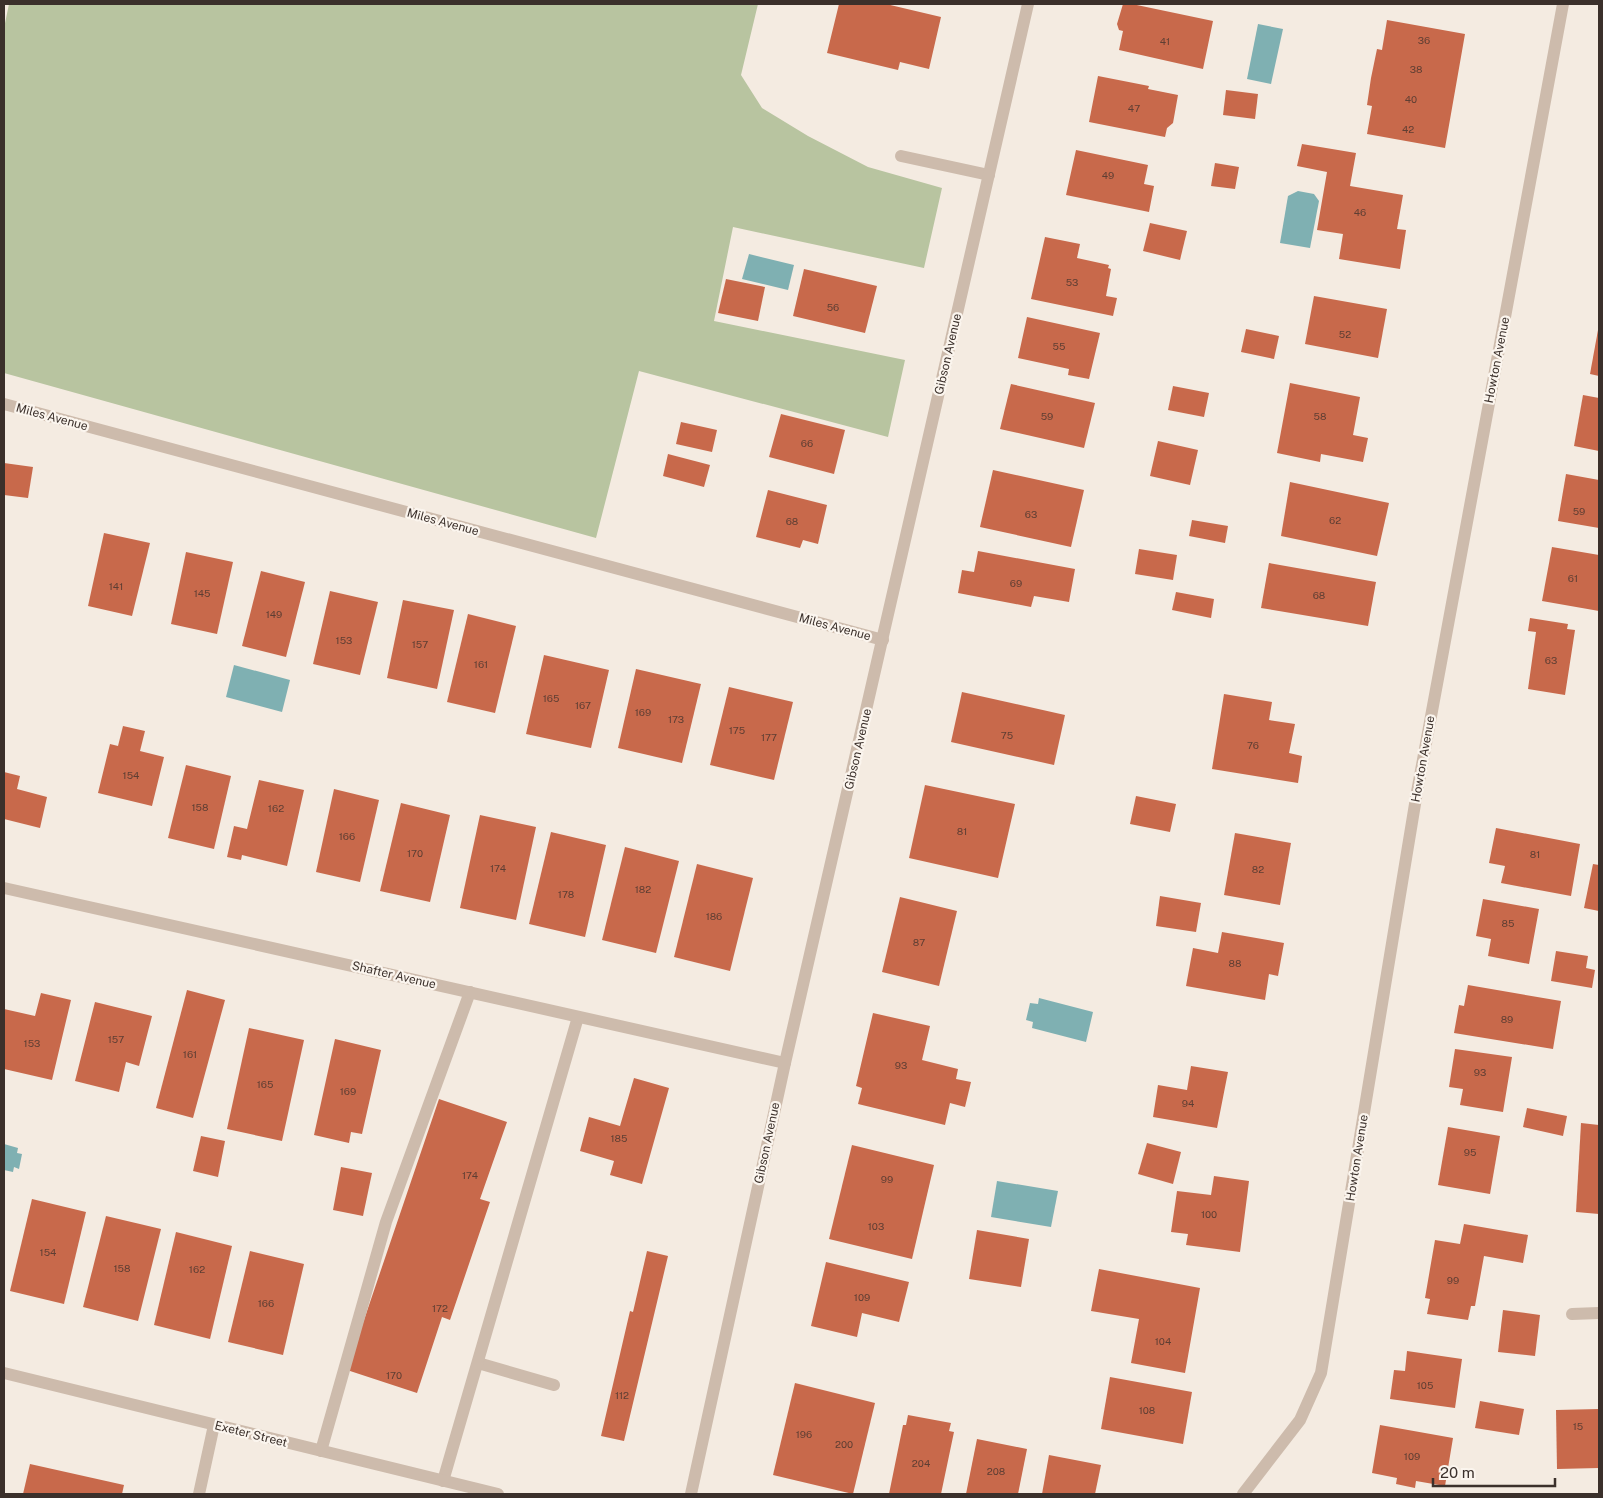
<svg xmlns="http://www.w3.org/2000/svg" width="1603" height="1498" font-family="'Public Sans',sans-serif">
<rect width="100%" height="100%" fill="#f4ebe1"/>
<!-- green -->
<path fill="#b8c4a0" d="M9,4H758L741,75L762,108L808,136L868,167L942,188L924,268L733,227L714,321L905,360L888,437L639,371L596,538L4,373V28Z"/>
<!-- water -->
<g fill="#7fb0b2">
<path d="M1258,24L1283,29L1271,84L1247,79Z"/>
<path d="M1298,191L1314,194L1319,201L1310,248L1280,243L1288,196Z"/>
<path d="M749,254L794,265L788,290L742,279Z"/>
<path d="M234,665L290,680L282,712L226,697Z"/>
<path d="M1039,998L1093,1012L1086,1042L1032,1028L1033,1022L1026,1020L1030,1003L1038,1004Z"/>
<path d="M4,1144L18,1148L17,1153L22,1154L19,1169L14,1167L13,1172L4,1170Z"/>
<path d="M997,1181L1058,1191L1051,1227L991,1217Z"/>
</g>
<!-- building -->
<g fill="#c8694b">
<path d="M839,4H886L941,17L929,69L900,62L898,70L827,53Z"/>
<path d="M1123,4H1132L1213,21L1203,69L1119,50L1123,31L1119,30L1117,24Z"/>
<path d="M1387,20L1465,34L1445,148L1367,134L1372,106L1367,105L1371,78L1377,49L1382,50Z"/>
<path d="M1098,76L1149,86L1148,89L1178,95L1173,123L1167,128L1165,137L1089,122Z"/>
<path d="M1226,90L1258,94L1255,119L1223,115Z"/>
<path d="M1302,144L1356,153L1350,186L1403,195L1397,229L1406,230L1400,269L1339,259L1343,234L1317,230L1327,172L1297,166Z"/>
<path d="M1076,150L1148,165L1144,184L1154,186L1149,212L1066,195Z"/>
<path d="M1215,163L1239,167L1235,189L1211,186Z"/>
<path d="M1150,223L1187,231L1180,260L1143,251Z"/>
<path d="M1045,237L1080,244L1077,258L1109,265L1108,268L1111,269L1106,296L1117,298L1113,316L1031,299Z"/>
<path d="M804,269L877,286L865,333L793,316Z"/>
<path d="M726,279L765,287L758,321L718,313Z"/>
<path d="M1314,296L1387,309L1378,358L1305,344Z"/>
<path d="M1027,317L1100,333L1089,379L1068,375L1069,369L1018,358Z"/>
<path d="M1246,329L1279,336L1274,359L1241,352Z"/>
<path d="M1598,330H1599V376L1590,374Z"/>
<path d="M1290,383L1360,397L1353,435L1368,438L1363,462L1321,454L1320,462L1277,453Z"/>
<path d="M1011,384L1095,403L1084,448L1000,429Z"/>
<path d="M1173,386L1209,393L1204,417L1168,410Z"/>
<path d="M1583,395L1599,398V451L1574,446Z"/>
<path d="M781,414L845,430L834,474L769,457Z"/>
<path d="M681,422L717,430L712,452L676,444Z"/>
<path d="M1158,441L1198,450L1190,485L1150,476Z"/>
<path d="M668,454L710,465L704,487L663,476Z"/>
<path d="M4,463L33,467L28,498L4,495Z"/>
<path d="M993,470L1084,490L1071,547L980,527Z"/>
<path d="M1566,474L1599,480V528L1558,521Z"/>
<path d="M1290,482L1389,503L1377,556L1281,536Z"/>
<path d="M768,490L827,505L818,544L803,540L800,548L756,537Z"/>
<path d="M1192,520L1228,526L1225,543L1189,536Z"/>
<path d="M104,533L150,543L132,616L88,606Z"/>
<path d="M1552,547L1599,555V611L1542,601Z"/>
<path d="M1139,549L1177,555L1173,580L1135,574Z"/>
<path d="M978,551L1075,569L1069,602L1034,596L1031,607L958,593L962,570L974,572Z"/>
<path d="M186,552L233,562L217,634L171,624Z"/>
<path d="M1269,563L1376,582L1368,626L1261,608Z"/>
<path d="M261,571L305,582L286,657L242,646Z"/>
<path d="M330,591L378,602L360,675L313,664Z"/>
<path d="M1176,592L1214,599L1211,618L1172,610Z"/>
<path d="M403,600L454,610L437,689L387,678Z"/>
<path d="M468,614L516,626L495,713L447,702Z"/>
<path d="M1530,618L1568,624L1567,629L1575,630L1565,695L1528,689L1536,632L1528,631Z"/>
<path d="M544,655L609,670L591,748L526,734Z"/>
<path d="M636,669L701,684L682,763L618,748Z"/>
<path d="M729,687L793,702L774,780L710,765Z"/>
<path d="M962,692L1065,715L1054,765L951,742Z"/>
<path d="M1224,694L1272,702L1269,720L1295,724L1289,753L1302,756L1298,783L1212,769Z"/>
<path d="M123,726L145,731L140,751L164,757L152,806L98,793L110,744L118,746Z"/>
<path d="M186,765L231,776L214,849L168,838Z"/>
<path d="M4,772L20,776L17,789L47,797L40,828L4,819Z"/>
<path d="M259,780L304,790L287,866L242,855L241,860L227,857L234,826L247,829Z"/>
<path d="M925,785L1015,804L998,878L909,858Z"/>
<path d="M334,789L379,800L360,882L316,872Z"/>
<path d="M1136,796L1176,804L1170,832L1130,824Z"/>
<path d="M401,803L450,815L430,902L380,891Z"/>
<path d="M480,815L536,827L516,920L460,908Z"/>
<path d="M1496,828L1580,844L1571,896L1501,883L1505,866L1489,863Z"/>
<path d="M551,832L606,845L585,937L529,924Z"/>
<path d="M1235,833L1291,843L1280,905L1224,895Z"/>
<path d="M625,847L679,861L656,953L602,940Z"/>
<path d="M697,864L753,878L730,971L674,957Z"/>
<path d="M1593,864L1599,865V911L1584,908Z"/>
<path d="M1160,896L1201,903L1196,932L1156,926Z"/>
<path d="M900,897L957,911L939,986L882,972Z"/>
<path d="M1483,899L1539,909L1529,964L1488,956L1491,939L1476,936Z"/>
<path d="M1222,932L1284,943L1278,976L1269,974L1265,1000L1186,986L1193,948L1218,953Z"/>
<path d="M1556,951L1588,956L1586,968L1595,970L1592,988L1551,981Z"/>
<path d="M1468,985L1561,1001L1553,1049L1454,1033L1459,1005L1464,1006Z"/>
<path d="M187,990L225,1000L193,1118L156,1108Z"/>
<path d="M41,993L71,1000L52,1080L4,1069V1009L35,1016Z"/>
<path d="M95,1002L152,1016L139,1066L126,1062L119,1092L75,1081Z"/>
<path d="M873,1013L930,1026L922,1060L958,1069L956,1079L971,1082L965,1107L950,1103L945,1125L858,1104L862,1088L856,1086Z"/>
<path d="M249,1028L304,1040L282,1141L227,1129Z"/>
<path d="M335,1039L381,1050L362,1134L351,1132L349,1143L314,1135Z"/>
<path d="M1455,1049L1512,1057L1503,1112L1460,1105L1463,1089L1449,1087Z"/>
<path d="M1191,1066L1228,1072L1217,1128L1153,1117L1158,1085L1187,1090Z"/>
<path d="M634,1078L669,1088L642,1184L610,1175L614,1161L580,1151L589,1117L620,1126Z"/>
<path d="M439,1099L507,1122L480,1199L490,1202L450,1320L442,1317L417,1393L347,1370Z"/>
<path d="M1527,1108L1567,1116L1563,1136L1523,1127Z"/>
<path d="M1581,1123L1599,1125V1214L1576,1212Z"/>
<path d="M1448,1127L1500,1136L1490,1194L1438,1185Z"/>
<path d="M201,1136L225,1141L218,1177L193,1171Z"/>
<path d="M1147,1143L1181,1152L1173,1184L1138,1174Z"/>
<path d="M852,1145L934,1165L912,1259L829,1239Z"/>
<path d="M341,1167L372,1173L363,1216L333,1210Z"/>
<path d="M1214,1176L1249,1181L1240,1252L1186,1245L1188,1234L1171,1232L1177,1191L1211,1195Z"/>
<path d="M32,1199L86,1212L64,1304L10,1291Z"/>
<path d="M106,1216L161,1229L138,1321L83,1307Z"/>
<path d="M1464,1224L1528,1235L1523,1263L1484,1256L1475,1306H1471L1468,1320L1427,1314L1430,1299L1425,1298L1435,1240L1460,1244Z"/>
<path d="M977,1230L1029,1239L1021,1287L969,1279Z"/>
<path d="M176,1232L232,1246L210,1339L154,1325Z"/>
<path d="M250,1251L304,1264L283,1355L228,1342Z"/>
<path d="M647,1251L668,1256L624,1441L601,1436L630,1311L633,1312Z"/>
<path d="M826,1262L909,1282L899,1322L862,1313L857,1337L811,1326Z"/>
<path d="M1099,1269L1200,1288L1185,1373L1131,1363L1139,1319L1091,1311Z"/>
<path d="M1503,1310L1540,1315L1535,1356L1498,1352Z"/>
<path d="M1407,1351L1462,1359L1455,1408L1390,1399L1394,1370L1405,1371Z"/>
<path d="M1110,1377L1192,1392L1183,1444L1101,1429Z"/>
<path d="M795,1383L875,1403L853,1494L773,1475Z"/>
<path d="M1480,1401L1524,1409L1519,1435L1475,1428Z"/>
<path d="M1599,1409V1468L1557,1469L1556,1410Z"/>
<path d="M908,1415L951,1423L949,1431L954,1432L941,1494H889L903,1425H906Z"/>
<path d="M1380,1425L1453,1438L1445,1486L1416,1481L1415,1488L1396,1484L1397,1478L1372,1473Z"/>
<path d="M977,1439L1027,1449L1018,1494H966Z"/>
<path d="M1049,1455L1101,1465L1095,1494H1042Z"/>
<path d="M30,1464L124,1485L122,1494H23Z"/>
</g>
<g fill="none" stroke-linecap="round" stroke-linejoin="round">
<!-- service -->
<g stroke="#cdbbac" stroke-width="12">
<path d="M478,1363L554,1385"/>
<path d="M321,1451L386,1222L470,992"/>
<path d="M443,1481L578,1017"/>
</g>
<!-- minor -->
<g stroke="#cdbbac" stroke-width="12">
<path d="M901,156L989,175"/>
<path d="M4,404L883,640"/>
<path d="M4,888L785,1063"/>
<path d="M1572,1314L1599,1313"/>
<path d="M4,1373L498,1494"/>
<path d="M199,1494L214,1425"/>
<path d="M691,1494L785,1063L1028,4"/>
<path d="M1243,1494L1300,1420L1321,1373L1417,792L1563,4"/>
</g>
</g>
<g text-anchor="middle" stroke-width="4.5" stroke-linejoin="round" paint-order="stroke">
<!-- number labels -->
<g font-size="10" fill="#5e3e33">
<text x="1424" y="44">36</text>
<text x="1165" y="45">41</text>
<text x="1416" y="73">38</text>
<text x="1411" y="103">40</text>
<text x="1134" y="112">47</text>
<text x="1408" y="133">42</text>
<text x="1108" y="179">49</text>
<text x="1360" y="216">46</text>
<text x="1072" y="286">53</text>
<text x="833" y="311">56</text>
<text x="1345" y="338">52</text>
<text x="1059" y="350">55</text>
<text x="1047" y="420">59</text>
<text x="1320" y="420">58</text>
<text x="807" y="447">66</text>
<text x="1579" y="515">59</text>
<text x="1031" y="518">63</text>
<text x="1335" y="524">62</text>
<text x="792" y="525">68</text>
<text x="1573" y="582">61</text>
<text x="1016" y="587">69</text>
<text x="116" y="590">141</text>
<text x="202" y="597">145</text>
<text x="1319" y="599">68</text>
<text x="274" y="618">149</text>
<text x="344" y="644">153</text>
<text x="420" y="648">157</text>
<text x="1551" y="664">63</text>
<text x="481" y="668">161</text>
<text x="551" y="702">165</text>
<text x="583" y="709">167</text>
<text x="643" y="716">169</text>
<text x="676" y="723">173</text>
<text x="737" y="734">175</text>
<text x="1007" y="739">75</text>
<text x="769" y="741">177</text>
<text x="1253" y="749">76</text>
<text x="131" y="779">154</text>
<text x="200" y="811">158</text>
<text x="276" y="812">162</text>
<text x="962" y="835">81</text>
<text x="347" y="840">166</text>
<text x="415" y="857">170</text>
<text x="1535" y="858">81</text>
<text x="498" y="872">174</text>
<text x="1258" y="873">82</text>
<text x="643" y="893">182</text>
<text x="566" y="898">178</text>
<text x="714" y="920">186</text>
<text x="1508" y="927">85</text>
<text x="919" y="946">87</text>
<text x="1235" y="967">88</text>
<text x="1507" y="1023">89</text>
<text x="116" y="1043">157</text>
<text x="32" y="1047">153</text>
<text x="190" y="1058">161</text>
<text x="901" y="1069">93</text>
<text x="1480" y="1076">93</text>
<text x="265" y="1088">165</text>
<text x="348" y="1095">169</text>
<text x="1188" y="1107">94</text>
<text x="619" y="1142">185</text>
<text x="1470" y="1156">95</text>
<text x="470" y="1179">174</text>
<text x="887" y="1183">99</text>
<text x="1209" y="1218">100</text>
<text x="876" y="1230">103</text>
<text x="48" y="1256">154</text>
<text x="122" y="1272">158</text>
<text x="197" y="1273">162</text>
<text x="1453" y="1284">99</text>
<text x="862" y="1301">109</text>
<text x="266" y="1307">166</text>
<text x="440" y="1312">172</text>
<text x="1163" y="1345">104</text>
<text x="394" y="1379">170</text>
<text x="1425" y="1389">105</text>
<text x="622" y="1399">112</text>
<text x="1147" y="1414">108</text>
<text x="1578" y="1430">15</text>
<text x="804" y="1438">196</text>
<text x="844" y="1448">200</text>
<text x="1412" y="1460">109</text>
<text x="921" y="1467">204</text>
<text x="996" y="1475">208</text>
</g>
<!-- street labels -->
<g font-size="12" fill="#3b302b" stroke="#fbf5ee">
<text transform="translate(948 354) rotate(-77)" y="4">Gibson Avenue</text>
<text transform="translate(1497 360) rotate(-79)" y="4">Howton Avenue</text>
<text transform="translate(52 417) rotate(15)" y="4">Miles Avenue</text>
<text transform="translate(443 522) rotate(15)" y="4">Miles Avenue</text>
<text transform="translate(835 627) rotate(15)" y="4">Miles Avenue</text>
<text transform="translate(858 749) rotate(-77)" y="4">Gibson Avenue</text>
<text transform="translate(1423 759) rotate(-80)" y="4">Howton Avenue</text>
<text transform="translate(394 975) rotate(13)" y="4">Shafter Avenue</text>
<text transform="translate(767 1143) rotate(-78)" y="4">Gibson Avenue</text>
<text transform="translate(1357 1158) rotate(-81)" y="4">Howton Avenue</text>
<text transform="translate(251 1434) rotate(14)" y="4">Exeter Street</text>
</g>
</g>
<!-- border -->
<rect width="1603" height="1498" fill="none" stroke="#3b302b" stroke-width="10"/>
<!-- scale -->
<path d="M1433 1478v8h122v-8" fill="none" stroke="#3b302b" stroke-width="2.5"/>
<text x="1440" y="1478" font-size="15" fill="#3b302b" stroke="#fbf5ee" stroke-width="4" paint-order="stroke">20 m</text>
</svg>
